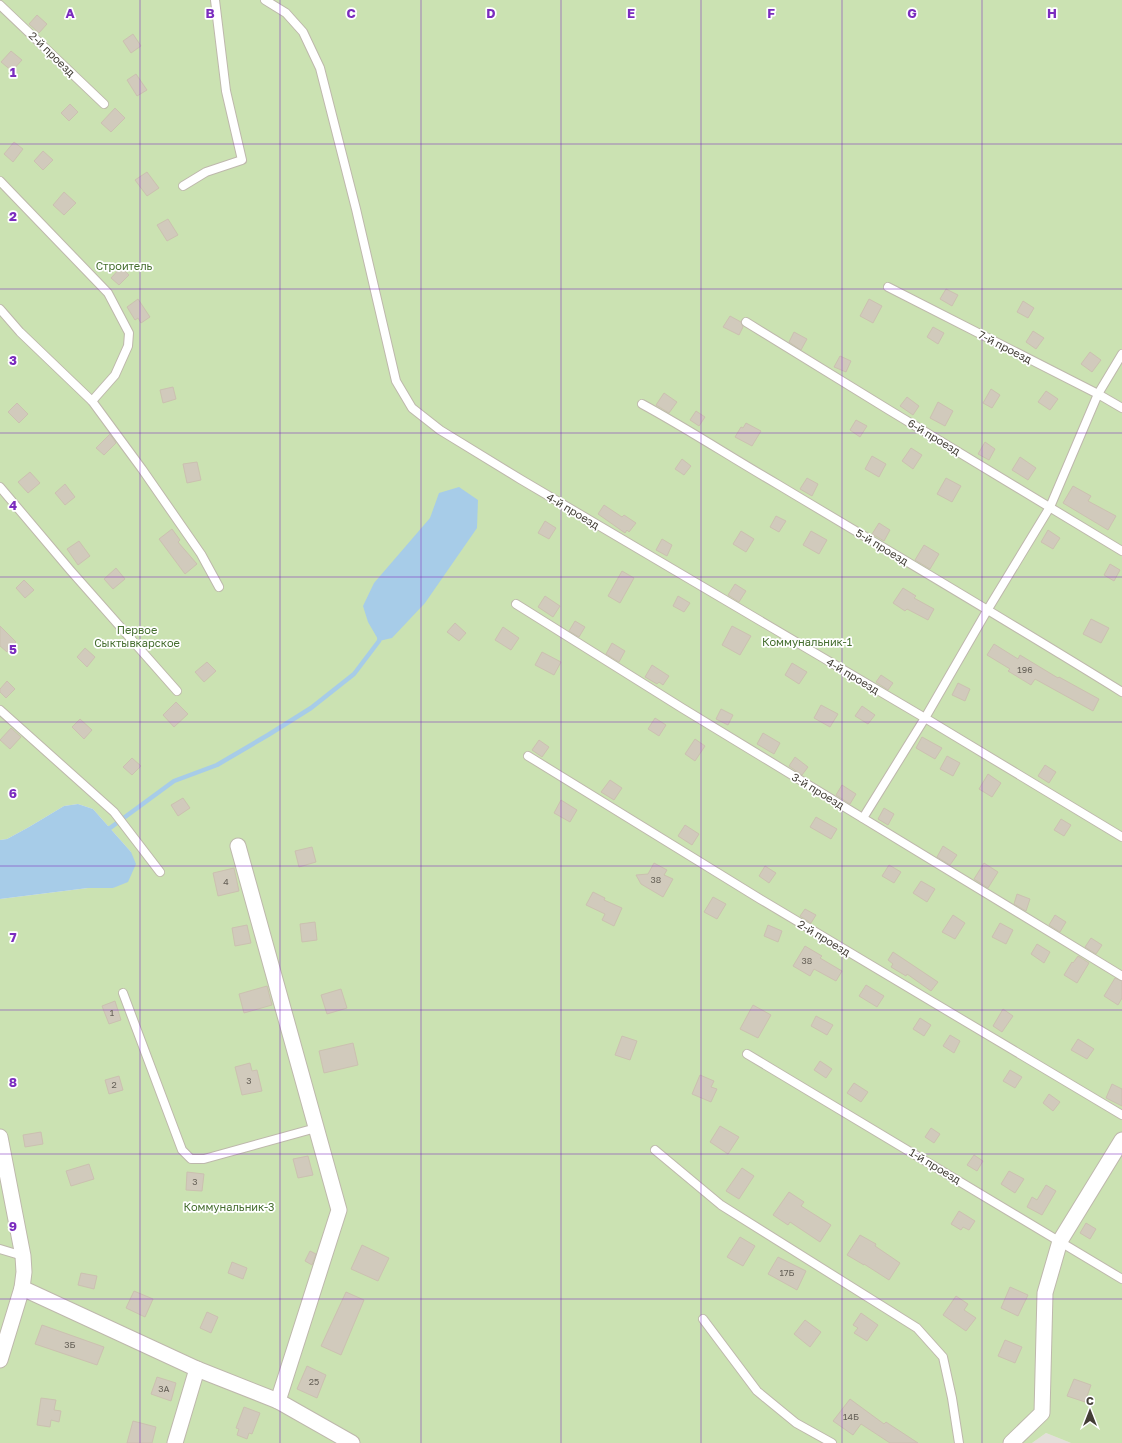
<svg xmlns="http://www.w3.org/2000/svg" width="1122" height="1443" font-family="'Golos Text',sans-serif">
<rect width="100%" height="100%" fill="#f1eee6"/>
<!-- industrial -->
<path fill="#e3dfda" d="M1046,1433L1071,1443H1032Z"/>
<!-- green -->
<path fill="#cbe2b2" d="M0,0H1122V1443H1071L1046,1433L1032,1443H0V899L88,888H113L131,852L93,809L78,804L64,806L29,827L7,839L0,840Z"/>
<!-- water -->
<g fill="#a7cce8">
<path d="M459,487L478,500L477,528L425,603L392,638L379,641L368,622L363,606L374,583L430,518L439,493Z"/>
<path d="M78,804L93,809L131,852L136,864L128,882L113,888H88L0,899V840L7,839L29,827L64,806Z"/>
</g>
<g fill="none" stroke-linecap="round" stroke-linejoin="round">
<!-- stream -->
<path stroke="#a7cce8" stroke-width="4.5" d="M104,830L110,828L174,781L217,765L268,735L311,708L354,674L379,641L380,636"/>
</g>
<!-- building -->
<g fill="#d1cabc" stroke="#cbc1b0">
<path d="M37,15L47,24L39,33L29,24Z"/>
<path d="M133,34L141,46L131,53L123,41Z"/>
<path d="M11,51L22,60L12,71L1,62Z"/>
<path d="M136,74L147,90L137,96L127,80Z"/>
<path d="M70,104L78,112L69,121L61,113Z"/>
<path d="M115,108L125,118L111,132L101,123Z"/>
<path d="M14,142L23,149L13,162L4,154Z"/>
<path d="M43,151L53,160L43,170L34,161Z"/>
<path d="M147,172L159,188L147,196L135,180Z"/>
<path d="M64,192L76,203L64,215L53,205Z"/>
<path d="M168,219L178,235L167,241L157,225Z"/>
<path d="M121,267L129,275L119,285L111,278Z"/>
<path d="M946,289L958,295L952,306L940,299Z"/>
<path d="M138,299L150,317L141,323L138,318L135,320L127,307Z"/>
<path d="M869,299L882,306L873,323L860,316Z"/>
<path d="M1023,301L1034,308L1028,318L1017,312Z"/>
<path d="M730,316L741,322L743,327L739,335L723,327Z"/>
<path d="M933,327L944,333L938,344L927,337Z"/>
<path d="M1033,331L1044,338L1036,349L1026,342Z"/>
<path d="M794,332L807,339L801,350L789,342Z"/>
<path d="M1090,352L1101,360L1092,372L1081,364Z"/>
<path d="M840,356L851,361L846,372L834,367Z"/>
<path d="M173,387L176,399L163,403L160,390Z"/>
<path d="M991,389L1000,395L992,408L983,403Z"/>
<path d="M1046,391L1058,399L1050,410L1038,402Z"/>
<path d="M664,393L677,402L669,413L656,405Z"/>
<path d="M907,397L919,406L913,415L900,406Z"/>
<path d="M938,402L953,411L945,426L930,418Z"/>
<path d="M17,403L28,414L19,423L8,412Z"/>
<path d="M696,411L705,417L699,426L690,420Z"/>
<path d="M856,420L867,426L860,437L850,430Z"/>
<path d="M746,423L761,431L752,446L735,437L741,427L743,428Z"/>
<path d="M110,434L116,443L104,455L96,448Z"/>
<path d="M985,442L995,449L989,460L978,454Z"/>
<path d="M911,448L922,455L913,469L902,461Z"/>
<path d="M872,456L886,464L879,477L865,469Z"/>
<path d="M1020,457L1036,468L1028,480L1012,470Z"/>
<path d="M682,459L691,466L684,475L675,469Z"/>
<path d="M197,462L201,480L187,483L183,464Z"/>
<path d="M30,472L40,483L28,493L18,482Z"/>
<path d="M807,478L818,484L812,496L800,489Z"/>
<path d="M946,478L961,486L952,502L937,494Z"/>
<path d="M65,484L75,497L65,505L55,493Z"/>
<path d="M1073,486L1091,496L1088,501L1116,516L1108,530L1063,503Z"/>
<path d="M604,505L622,517L624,515L636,523L629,532L627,530L625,533L598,514Z"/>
<path d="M776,516L786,521L779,532L770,527Z"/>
<path d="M545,521L556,528L549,539L538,533Z"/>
<path d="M879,523L890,530L884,541L872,534Z"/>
<path d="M172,529L180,540L178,542L197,564L185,574L159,539Z"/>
<path d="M1048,530L1060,538L1053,549L1041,542Z"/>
<path d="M741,531L754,539L746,552L733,544Z"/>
<path d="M811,531L827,540L819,554L803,545Z"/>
<path d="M662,539L672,545L667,556L656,550Z"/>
<path d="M79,541L90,556L78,565L67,549Z"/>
<path d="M924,545L939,554L930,569L915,560Z"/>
<path d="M1110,564L1120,570L1114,581L1104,575Z"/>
<path d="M116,568L125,579L113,589L104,579Z"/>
<path d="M622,571L634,578L620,603L608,596Z"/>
<path d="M24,580L34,590L25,598L16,588Z"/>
<path d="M735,584L746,591L739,602L728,595Z"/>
<path d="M903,588L916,596L914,598L934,609L928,620L907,609L905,611L893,603Z"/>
<path d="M545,596L560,606L553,617L538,607Z"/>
<path d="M678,596L690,603L684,612L673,606Z"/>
<path d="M1091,619L1109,628L1101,643L1083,634Z"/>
<path d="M575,621L585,627L579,637L569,631Z"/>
<path d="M455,623L466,633L459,641L447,632Z"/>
<path d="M0,626L16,642L7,652L0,646Z"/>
<path d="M732,626L751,636L740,655L722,645Z"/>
<path d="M503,627L519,638L511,650L495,640Z"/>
<path d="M612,643L625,651L619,662L606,654Z"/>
<path d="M994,644L1018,659L1020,655L1058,678L1059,677L1099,699L1093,711L1035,679L1031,685L1008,671L1010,669L987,655Z"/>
<path d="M85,648L95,657L87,667L77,657Z"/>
<path d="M542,652L561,662L554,675L535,665Z"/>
<path d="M207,662L216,671L204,682L195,672Z"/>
<path d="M792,663L807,672L799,684L785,675Z"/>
<path d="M652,665L669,676L663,685L659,682L657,684L645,677Z"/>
<path d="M881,675L893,683L888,690L876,682Z"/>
<path d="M7,681L15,689L6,698L0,692V689Z"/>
<path d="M958,683L970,689L965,701L952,695Z"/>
<path d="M176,702L188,714L174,727L163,715Z"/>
<path d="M821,705L838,714L830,727L814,718Z"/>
<path d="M862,706L875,715L868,724L855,716Z"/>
<path d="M721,709L733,715L728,725L716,719Z"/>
<path d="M655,718L666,725L659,736L648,729Z"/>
<path d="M80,719L92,730L84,739L72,727Z"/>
<path d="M11,728L21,737L10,749L0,740Z"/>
<path d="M763,733L780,743L774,754L757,744Z"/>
<path d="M922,737L942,748L935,759L916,748Z"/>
<path d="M695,739L705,746L695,761L685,754Z"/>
<path d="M539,740L549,747L542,757L532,750Z"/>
<path d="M947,756L960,763L953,776L940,769Z"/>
<path d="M795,757L808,767L802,775L789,766Z"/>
<path d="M132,758L141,766L132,775L123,767Z"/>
<path d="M1045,765L1056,772L1049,783L1038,776Z"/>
<path d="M988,774L1001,783L992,797L979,789Z"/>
<path d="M610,780L622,788L614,800L601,792Z"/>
<path d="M842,785L856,794L850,804L836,795Z"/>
<path d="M183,798L190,808L178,816L171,805Z"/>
<path d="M561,800L577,810L570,822L554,813Z"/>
<path d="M884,808L894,814L888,825L878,819Z"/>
<path d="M816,817L837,829L831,839L810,827Z"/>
<path d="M1061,819L1071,825L1064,836L1054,830Z"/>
<path d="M685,825L699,834L692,845L678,836Z"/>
<path d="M943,846L957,855L950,865L937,857Z"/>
<path d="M312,847L316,862L299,867L295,851Z"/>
<path d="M654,863L667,870L664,875L673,879L663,897L641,884L636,875L648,874Z"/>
<path d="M984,863L998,872L988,888L974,879Z"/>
<path d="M889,865L901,872L894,883L882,876Z"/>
<path d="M765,866L776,873L769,883L759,876Z"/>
<path d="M234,868L239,891L218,896L213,873Z"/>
<path d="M921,881L935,889L927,902L913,893Z"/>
<path d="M593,892L605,898L604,900L622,908L614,926L602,920L605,914L586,905Z"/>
<path d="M1017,894L1030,899L1026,911L1014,904Z"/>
<path d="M713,897L726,904L717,919L704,912Z"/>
<path d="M805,909L816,915L811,923L800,916Z"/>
<path d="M953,915L965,923L955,939L942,932Z"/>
<path d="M1055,915L1066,922L1060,932L1049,925Z"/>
<path d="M315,922L317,940L302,942L300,924Z"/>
<path d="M1000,923L1013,930L1006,944L992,937Z"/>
<path d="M247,925L251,943L235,946L232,928Z"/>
<path d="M768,925L782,931L778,942L764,936Z"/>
<path d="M1091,938L1102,945L1096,954L1085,947Z"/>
<path d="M1037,944L1050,952L1044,963L1031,954Z"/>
<path d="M805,946L822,956L820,958L842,971L836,981L814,969L810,976L793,966Z"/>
<path d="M893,952L938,982L931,991L907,974L906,976L891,967L893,964L888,960Z"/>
<path d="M1078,956L1089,963L1077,983L1064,975L1072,962L1073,963Z"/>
<path d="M1115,978L1122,981V998L1118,1005L1104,996Z"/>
<path d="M866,985L884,996L877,1007L859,996Z"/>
<path d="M267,986L272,1005L244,1013L239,994Z"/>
<path d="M341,989L347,1008L327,1014L321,995Z"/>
<path d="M115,1001L121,1020L109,1024L102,1006Z"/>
<path d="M753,1005L771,1015L758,1038L740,1029Z"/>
<path d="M1003,1009L1013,1016L1002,1032L993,1026Z"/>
<path d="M816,1016L833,1025L827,1035L811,1026Z"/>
<path d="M920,1018L931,1025L924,1036L913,1029Z"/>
<path d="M950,1035L960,1041L954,1053L943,1046Z"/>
<path d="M622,1036L637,1041L630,1060L615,1055Z"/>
<path d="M1078,1039L1094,1049L1087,1059L1071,1050Z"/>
<path d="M353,1043L358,1065L324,1073L319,1051Z"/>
<path d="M820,1061L832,1069L826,1078L814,1070Z"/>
<path d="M250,1063L252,1071L257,1070L262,1091L242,1095L235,1067Z"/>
<path d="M1010,1070L1022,1077L1015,1088L1003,1081Z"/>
<path d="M700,1075L714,1081L711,1087L717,1089L711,1102L692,1094Z"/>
<path d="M119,1076L123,1090L109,1094L105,1080Z"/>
<path d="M854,1083L868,1092L861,1102L847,1093Z"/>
<path d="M1112,1084L1122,1089V1106L1106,1098Z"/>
<path d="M1049,1094L1060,1102L1053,1111L1043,1103Z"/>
<path d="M720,1126L739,1137L728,1154L710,1142Z"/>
<path d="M931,1128L940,1134L934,1143L925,1137Z"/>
<path d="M41,1132L43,1144L25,1147L23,1135Z"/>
<path d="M974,1155L983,1161L977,1171L967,1165Z"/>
<path d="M308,1156L313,1175L298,1178L293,1159Z"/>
<path d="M89,1164L94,1179L71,1186L66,1171Z"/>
<path d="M742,1168L754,1176L739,1199L726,1191Z"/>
<path d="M1009,1171L1024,1179L1015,1193L1001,1184Z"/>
<path d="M187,1172L204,1174L202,1191L186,1190Z"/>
<path d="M1046,1185L1056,1191L1042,1215L1027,1207L1032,1197L1037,1200Z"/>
<path d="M789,1192L804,1202L801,1206L831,1225L820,1242L790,1222L788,1225L773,1215Z"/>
<path d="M959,1211L975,1221L969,1230L963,1227L961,1230L951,1224Z"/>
<path d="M1086,1223L1096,1229L1090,1239L1080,1233Z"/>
<path d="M860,1235L876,1244L875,1246L900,1263L889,1280L864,1264V1265L847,1255Z"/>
<path d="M740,1237L755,1246L743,1266L727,1257Z"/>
<path d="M362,1245L389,1258L378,1281L351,1269Z"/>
<path d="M310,1251L316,1254L312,1265L305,1261Z"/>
<path d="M778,1257L806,1271L797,1290L768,1274Z"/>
<path d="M232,1262L247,1268L243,1279L228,1273Z"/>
<path d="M81,1273L97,1276L94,1289L78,1285Z"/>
<path d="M1010,1287L1028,1295L1018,1316L1001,1308Z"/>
<path d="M134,1291L153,1299L145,1317L126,1308Z"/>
<path d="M346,1292L364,1300L341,1355L321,1346Z"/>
<path d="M956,1296L968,1304L964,1310L976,1318L966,1331L943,1315Z"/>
<path d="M207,1312L218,1317L211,1333L200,1328Z"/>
<path d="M861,1313L878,1325L867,1341L854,1333L858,1328L853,1325Z"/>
<path d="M805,1320L821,1332L810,1347L794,1334Z"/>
<path d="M42,1325L104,1347L97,1365L35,1344Z"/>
<path d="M1005,1340L1022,1347L1015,1363L998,1356Z"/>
<path d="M307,1366L326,1375L317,1398L297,1389Z"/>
<path d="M157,1377L176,1383L171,1401L151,1394Z"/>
<path d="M1074,1379L1091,1385L1085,1402L1067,1396Z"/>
<path d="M41,1398L56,1400L54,1410L61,1411L59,1422L51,1420L50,1427L37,1425Z"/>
<path d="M850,1399L884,1424L886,1422L918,1443H890L861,1424L853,1435L833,1421Z"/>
<path d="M244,1407L260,1413L252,1434L249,1433L247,1439L237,1435L239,1429L236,1428Z"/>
<path d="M133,1421L156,1427L152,1443H127Z"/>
</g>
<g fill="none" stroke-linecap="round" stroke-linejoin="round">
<!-- service casing -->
<g stroke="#beb8ac" stroke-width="10">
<g id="service">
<path d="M265,0L286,13L303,32L320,68L356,209L396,381L412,408L440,430L520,479L925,718L1122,837"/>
<path d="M0,5L104,104"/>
<path d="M0,181L108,293L129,333L128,346L115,375L92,401"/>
<path d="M183,186L206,172L242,160L226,91L215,0"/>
<path d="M888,287L1098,394L1122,408"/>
<path d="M0,309L20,332L92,401L142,469L201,554L219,587"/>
<path d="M746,322L889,410L1122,551"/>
<path d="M642,404C688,429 732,458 777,484C892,553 1008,621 1122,692"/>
<path d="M0,487L71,571L177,691"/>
<path d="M516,604L682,708L1122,976"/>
<path d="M0,710L114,812L160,872"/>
<path d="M528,756L760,899L1122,1115"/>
<path d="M863,818L925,718L988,609L1050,507L1098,394L1122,354"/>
<path d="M123,993L182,1150L191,1159H204L316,1128"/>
<path d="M747,1054L1122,1279"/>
<path d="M655,1150L721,1205L917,1328L943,1357L952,1398L959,1443"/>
<path d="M0,1249L23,1256"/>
<path d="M703,1319L757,1391L796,1423L832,1443"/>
</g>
</g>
<!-- minor casing -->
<g stroke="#beb8ac" stroke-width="17">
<g id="minor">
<path d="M238,846L339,1210L278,1401"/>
<path d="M0,1137L23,1256L24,1272L22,1288L0,1360"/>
<path d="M22,1288L197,1369L278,1401L352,1443"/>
<path d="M175,1443L197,1369"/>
<path d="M1011,1443L1042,1413L1045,1293L1060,1241L1122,1140"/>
</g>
</g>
<!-- service -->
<use href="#service" stroke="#fff" stroke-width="8"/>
<!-- minor -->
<use href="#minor" stroke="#fff" stroke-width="15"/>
</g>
<!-- grid -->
<path fill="none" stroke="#7b2cbf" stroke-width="1" stroke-opacity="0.55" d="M140,0V1443M280,0V1443M421,0V1443M561,0V1443M701,0V1443M842,0V1443M982,0V1443M0,144H1122M0,289H1122M0,433H1122M0,577H1122M0,722H1122M0,866H1122M0,1010H1122M0,1154H1122M0,1299H1122"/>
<g text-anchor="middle" stroke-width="3.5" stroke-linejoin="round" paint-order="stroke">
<!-- number labels -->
<g font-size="9" fill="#666158">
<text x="1025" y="673">196</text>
<text x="656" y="883">38</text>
<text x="226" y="885">4</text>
<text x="807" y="964">38</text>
<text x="112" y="1016">1</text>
<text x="249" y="1084">3</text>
<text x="114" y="1088">2</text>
<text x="195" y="1185">3</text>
<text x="787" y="1276">17Б</text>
<text x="70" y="1348">3Б</text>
<text x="314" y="1385">25</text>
<text x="164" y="1392">3А</text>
<text x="851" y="1420">14Б</text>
</g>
<!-- street labels -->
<g font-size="11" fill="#433e36" stroke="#fff">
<text transform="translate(52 54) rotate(44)" y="4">2-й проезд</text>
<text transform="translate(1005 347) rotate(27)" y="4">7-й проезд</text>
<text transform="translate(934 437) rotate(31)" y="4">6-й проезд</text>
<text transform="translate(573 511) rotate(31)" y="4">4-й проезд</text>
<text transform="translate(882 547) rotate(31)" y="4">5-й проезд</text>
<text transform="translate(853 676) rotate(31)" y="4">4-й проезд</text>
<text transform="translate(818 791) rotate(31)" y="4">3-й проезд</text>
<text transform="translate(824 938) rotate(31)" y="4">2-й проезд</text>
<text transform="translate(935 1166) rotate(31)" y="4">1-й проезд</text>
</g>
<!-- park labels -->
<g font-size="11" fill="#456e2f" stroke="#fff">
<text x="124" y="270">Строитель</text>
<text x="137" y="634">Первое<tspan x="137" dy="13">Сыктывкарское</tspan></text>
<text x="807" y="646">Коммунальник-1</text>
<text x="229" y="1211">Коммунальник-3</text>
</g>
</g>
<g font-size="13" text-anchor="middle" font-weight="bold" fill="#7b2cbf" stroke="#fff" stroke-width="3.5" stroke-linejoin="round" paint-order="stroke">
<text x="70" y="18">A</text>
<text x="210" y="18">B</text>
<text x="351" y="18">C</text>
<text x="491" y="18">D</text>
<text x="631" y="18">E</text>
<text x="771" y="18">F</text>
<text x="912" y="18">G</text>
<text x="1052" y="18">H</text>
<text x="13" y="77">1</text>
<text x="13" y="221">2</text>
<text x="13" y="365">3</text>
<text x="13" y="510">4</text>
<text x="13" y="654">5</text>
<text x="13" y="798">6</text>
<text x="13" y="942">7</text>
<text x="13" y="1087">8</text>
<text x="13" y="1231">9</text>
</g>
<!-- north arrow -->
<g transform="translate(1090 1411)" stroke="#ffffff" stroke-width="3" paint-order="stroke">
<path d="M0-3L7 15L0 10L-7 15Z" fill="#433e36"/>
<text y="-6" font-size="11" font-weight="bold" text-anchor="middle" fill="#433e36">С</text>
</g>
</svg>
